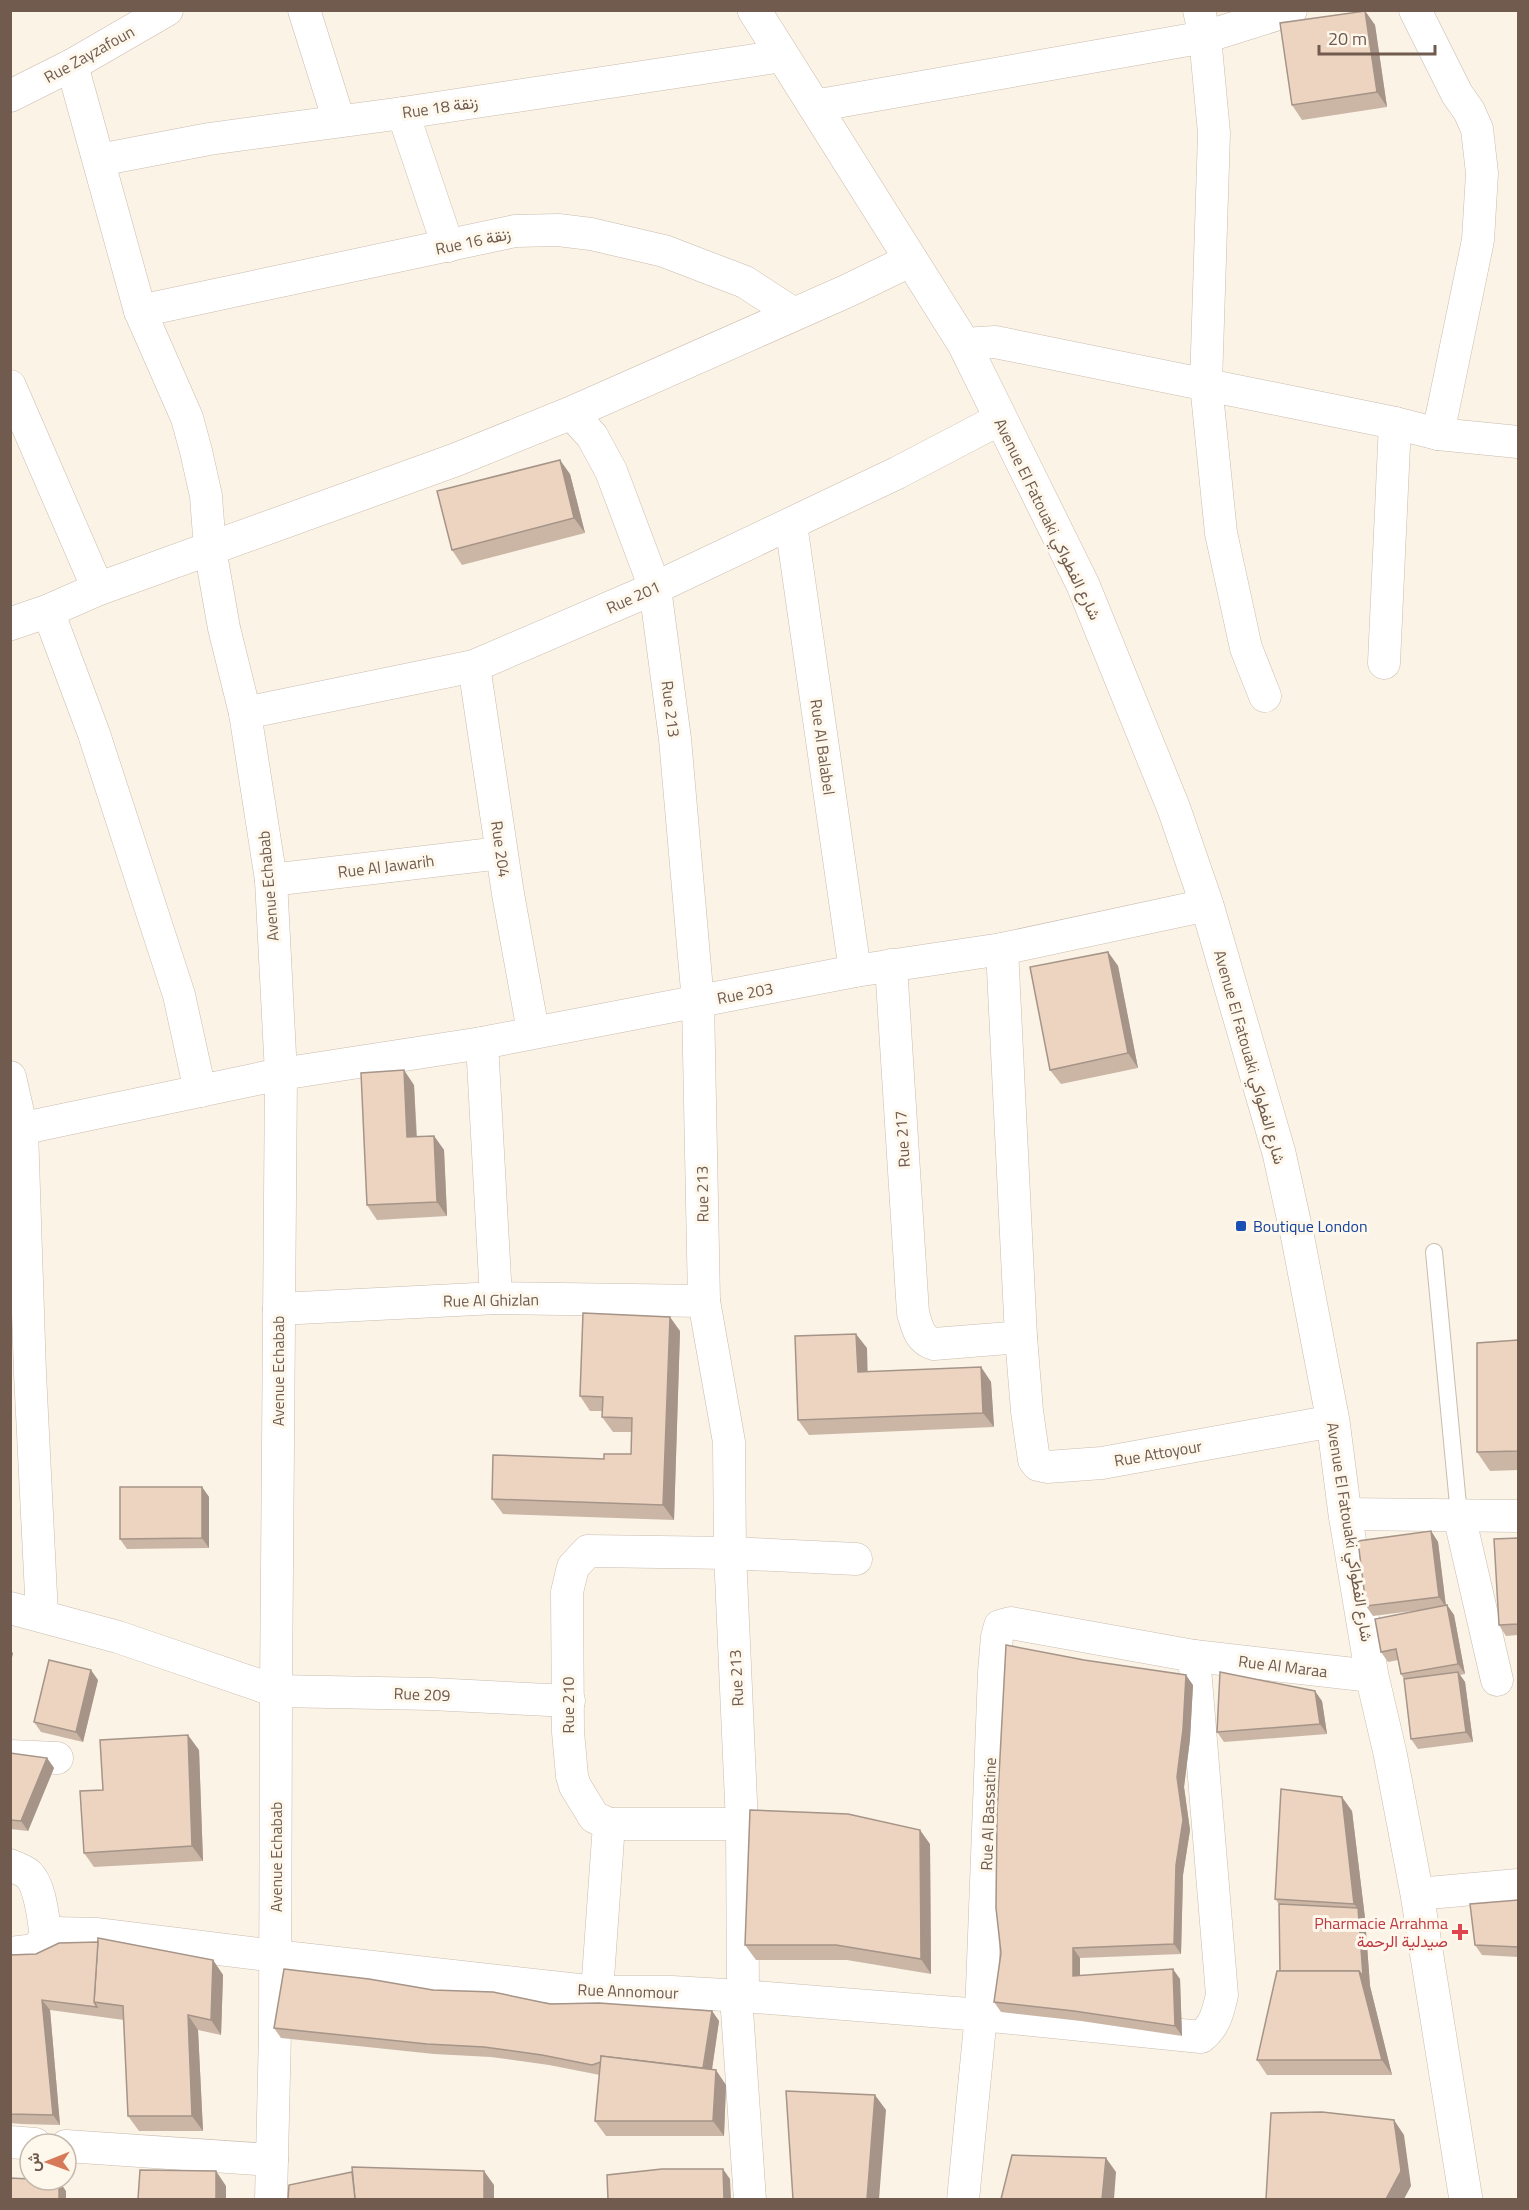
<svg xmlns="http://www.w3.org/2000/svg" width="1529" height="2210" font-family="'Titillium Web',Vazirmatn,sans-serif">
<rect width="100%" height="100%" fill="#faf3e6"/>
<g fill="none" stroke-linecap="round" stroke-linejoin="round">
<!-- lane casing -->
<g stroke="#cabbae" stroke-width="18">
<path id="lane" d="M1434,1252L1459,1515"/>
</g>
<!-- street casing -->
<g stroke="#cabbae" stroke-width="33">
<g id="street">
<path d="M304,10L339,121"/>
<path d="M1199,10L1205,37L1214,133L1206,384L1221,533L1246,648L1265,696"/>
<path d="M1415,10L1457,94L1469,111L1477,129L1482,173L1478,240L1438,434"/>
<path d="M72,65L140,311L187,418L196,451L206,496L210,549L224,628L245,713L271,880L281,1074L276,1691L275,2032L271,2200"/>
<path d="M10,96L72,65L167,10"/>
<path d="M814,106L1205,37L1291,10"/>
<path d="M403,113L448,246"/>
<path d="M99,160L209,139L403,113L782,56"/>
<path d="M140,311L515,231L558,230L591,234L664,251L745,282L794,314"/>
<path d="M964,344L995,342L1395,423L1438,434L1518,442"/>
<path d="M10,386L98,589"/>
<path d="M571,413L592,436L611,471L655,588L675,739L698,1002L704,1301L729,1442L730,1553L742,1824L743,1996"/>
<path d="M791,524L855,971"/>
<path d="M48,611L94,734L179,995L200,1091"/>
<path d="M1384,663L1395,423"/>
<path d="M474,666L508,894L533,1031"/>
<path d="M245,713L474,666L655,588L897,473L1000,419"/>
<path d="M271,880L501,853"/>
<path d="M1002,949L1021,1337L1027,1411L1034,1460L1038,1465L1047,1467L1102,1463L1333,1421"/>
<path d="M891,965L913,1313C917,1326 919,1340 934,1344L1021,1337"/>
<path d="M482,1043L496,1298"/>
<path d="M10,1077L22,1130L30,1373L42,1615"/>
<path d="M10,1131L281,1074L482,1043L855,971L1002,949L1207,905"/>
<path d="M279,1309L496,1298L704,1301"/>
<path d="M1345,1514L1518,1516"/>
<path d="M1459,1515L1497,1680"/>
<path d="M10,1608L118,1637L276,1691L431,1694L569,1701"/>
<path d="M10,1756L57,1758"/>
<path d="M609,1824H742"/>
<path d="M10,1865C16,1868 23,1870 28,1874C41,1886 43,1919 46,1936"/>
<path d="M1417,1894L1518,1885"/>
<path d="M10,1953L36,1950L46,1936L55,1933L96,1934L275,1956L597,1992H672L743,1996L981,2015L1201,2037C1215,2026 1218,2012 1222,1995L1194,1656"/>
<path d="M597,1992L609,1824L594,1817L575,1786L572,1776L568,1732L567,1592L573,1567L588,1551L730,1553L856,1559"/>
<path d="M736,1996L750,2200"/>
<path d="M10,2142L35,2144"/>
<path d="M66,2146L272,2160"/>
<path d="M963,2200L981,2015L994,1672L997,1637L1000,1626L1011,1623L1194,1656L1372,1676"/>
</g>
</g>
<!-- secondary casing -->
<g stroke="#cdbcac" stroke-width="34">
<g id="secondary">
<path d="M754,10L964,344L1083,585L1174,809L1207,905L1279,1153L1298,1239L1333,1421L1345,1514L1372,1676L1390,1753L1417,1894L1466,2200"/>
<path d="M10,624L48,611L98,589L455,460L571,413L847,291L911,260"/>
</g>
</g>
<!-- lane -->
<use href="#lane" stroke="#fff" stroke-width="16"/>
<!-- street -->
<use href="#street" stroke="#fff" stroke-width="32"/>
<!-- secondary -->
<use href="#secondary" stroke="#fff" stroke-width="33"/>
</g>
<!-- wall -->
<g fill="#cbb6a6">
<path d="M1365,11L1375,25L1387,107L1302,120L1292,105Z"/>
<path d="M570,474L585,533L462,565L452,550Z"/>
<path d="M1108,952L1118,966L1138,1068L1061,1084L1050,1070Z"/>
<path d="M414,1085L417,1136H434L444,1150L447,1216L377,1220L367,1205Z"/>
<path d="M680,1331L674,1520L503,1514L492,1499L604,1459L631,1454L632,1432H613L602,1417L603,1411H590L580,1396Z"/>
<path d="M1518,1340V1470L1490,1471L1477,1452Z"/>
<path d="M867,1348V1372L981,1367L991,1382L994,1427L809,1435L798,1420Z"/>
<path d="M202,1487L209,1497V1548L127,1549L120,1539Z"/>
<path d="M1431,1531L1438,1542L1446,1606L1447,1605L1454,1615L1465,1674L1460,1675L1465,1682L1473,1742L1418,1749L1411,1739L1404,1679L1401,1674L1398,1660L1388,1662L1381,1652L1420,1610L1373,1616L1366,1606Z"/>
<path d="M1518,1538V1635L1506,1636L1499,1625Z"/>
<path d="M98,1680L83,1742L41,1732L34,1722Z"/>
<path d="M1193,1685L1190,1739L1184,1787L1190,1830L1183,1875L1181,1954L1080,1958V1975L1180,1979L1182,2036L1081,2021L1001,2012L994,2002Z"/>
<path d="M1322,1701L1327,1734L1224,1742L1217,1732Z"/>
<path d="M199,1750L203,1861L94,1867L84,1853L103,1790Z"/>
<path d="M10,1753L47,1758L54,1768L28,1831L10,1829Z"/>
<path d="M1352,1811L1365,1918L1370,1986L1392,2075H1267L1257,2060L1280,1971L1279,1904L1275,1899Z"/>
<path d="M930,1844L931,1974L847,1960H756L745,1945Z"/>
<path d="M1518,1900V1957L1482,1955L1475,1945Z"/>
<path d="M10,1955L213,1960L223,1975L221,2035L198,2030L203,2131H139L128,2116L124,2020L50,2010L60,2125L22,2124L10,2123Z"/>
<path d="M433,1990L550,2004L712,2011L719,2021L712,2069L726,2085L724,2136H606L595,2121L600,2075L549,2065L491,2057L434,2054L281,2038L274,2028Z"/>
</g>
<!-- shaded-wall -->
<g fill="#a59487">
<path d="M1365,11L1375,25L1387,107L1377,92Z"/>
<path d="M560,460L570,474L585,533L574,518Z"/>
<path d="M1108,952L1118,966L1138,1068L1128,1053Z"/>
<path d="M404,1070L414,1085L417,1151L407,1137Z"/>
<path d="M434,1136L444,1150L447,1216L437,1202Z"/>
<path d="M670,1317L680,1331L674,1520L663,1505Z"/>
<path d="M856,1334L867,1348L868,1387L858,1372Z"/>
<path d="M981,1367L991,1382L994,1427L983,1413Z"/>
<path d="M202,1487L209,1497V1548L202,1538Z"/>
<path d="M1431,1531L1438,1542L1446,1607L1439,1597Z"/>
<path d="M1447,1605L1454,1615L1465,1674L1458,1664Z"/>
<path d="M10,1650L13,1653L10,1667Z"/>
<path d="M91,1670L98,1680L83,1742L76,1732Z"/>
<path d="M1458,1672L1465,1682L1473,1742L1466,1732Z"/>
<path d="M1186,1675L1193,1685L1190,1739L1184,1787L1190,1830L1183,1875L1181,1954L1174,1944L1177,1777Z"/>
<path d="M1315,1691L1322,1701L1327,1734L1320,1724Z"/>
<path d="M188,1735L199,1750L203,1861L192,1846Z"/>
<path d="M47,1758L54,1768L28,1831L21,1821Z"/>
<path d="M1342,1797L1352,1811L1365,1918L1354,1904Z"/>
<path d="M920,1830L930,1844L931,1974L921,1959Z"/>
<path d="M1358,1908L1365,1918L1370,1986L1392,2075L1382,2060L1359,1971Z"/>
<path d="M1073,1948L1080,1958V1986L1073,1976Z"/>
<path d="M213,1960L223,1975L221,2035L211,2020Z"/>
<path d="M1173,1969L1180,1979L1182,2036L1175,2026Z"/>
<path d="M42,2000L50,2010L60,2125L53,2115Z"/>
<path d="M712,2011L719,2021L710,2083L703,2073Z"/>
<path d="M188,2015L198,2030L203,2131L192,2116Z"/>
<path d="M716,2070L726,2085L724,2136L713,2121Z"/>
<path d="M875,2095L886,2110L879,2199H867Z"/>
<path d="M1394,2120L1404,2135L1411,2186L1404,2199H1386Z"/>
<path d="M1106,2158L1116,2172L1114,2199H1102Z"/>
<path d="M723,2169L730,2179L731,2199H724Z"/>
<path d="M216,2171L226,2186V2199H216Z"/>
<path d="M484,2171L494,2185V2199H484Z"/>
<path d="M59,2181L66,2191V2199H59Z"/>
</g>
<!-- building -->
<g fill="#ecd4c1" stroke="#a59487" stroke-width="1.5">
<path d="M1365,11L1377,92L1292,105L1280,23Z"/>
<path d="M560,460L574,518L452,550L437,491Z"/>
<path d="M1108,952L1128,1053L1050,1070L1030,967Z"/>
<path d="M404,1070L407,1137L434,1136L437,1202L367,1205L361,1073Z"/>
<path d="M583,1313L670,1317L663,1505L492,1499L493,1455L604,1459V1454H631L632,1418L602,1417L603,1397L580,1396Z"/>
<path d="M856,1334L858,1372L981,1367L983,1413L798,1420L795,1336Z"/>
<path d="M1518,1340V1451L1477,1452V1343Z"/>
<path d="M120,1487H202V1538L120,1539Z"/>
<path d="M1431,1531L1439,1597L1366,1606L1358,1541Z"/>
<path d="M1518,1538V1624L1499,1625L1494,1539Z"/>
<path d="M1447,1605L1458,1664L1401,1674L1396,1649L1381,1652L1375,1619Z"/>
<path d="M1006,1645L1084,1660L1186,1675L1183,1729L1177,1777L1183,1820L1176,1865L1174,1944L1073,1948V1976L1173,1969L1175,2026L1074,2011L994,2002L1001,1953L996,1908L997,1813Z"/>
<path d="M49,1660L91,1670L76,1732L34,1722Z"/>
<path d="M1220,1672L1315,1691L1320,1724L1217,1732Z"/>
<path d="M1458,1672L1466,1732L1411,1739L1404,1679Z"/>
<path d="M188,1735L192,1846L84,1853L80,1791L103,1790L100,1740Z"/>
<path d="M10,1753L47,1758L21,1821L10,1820Z"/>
<path d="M1281,1789L1342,1797L1354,1904L1275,1899Z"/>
<path d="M750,1810L848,1814L920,1830L921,1959L836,1945H745Z"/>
<path d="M1518,1900V1947L1475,1945L1470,1904Z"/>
<path d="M1279,1904L1358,1908L1363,1976L1359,1971H1280Z"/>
<path d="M98,1938L213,1960L211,2020L188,2015L192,2116H128L123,2006L94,2002Z"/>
<path d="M98,1942L94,2002L97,2007L42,2000L53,2115L10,2114V1955L36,1954L59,1943Z"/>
<path d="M284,1969L369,1979L433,1990L493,1992L550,2004L599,2003L712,2011L703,2068L601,2056V2062L592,2065L542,2055L484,2047L427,2044L274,2028Z"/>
<path d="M1277,1971H1359L1382,2060H1257Z"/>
<path d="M601,2056L716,2070L713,2121H595Z"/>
<path d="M786,2091L875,2095L867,2199H793Z"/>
<path d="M1322,2112L1394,2120L1401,2171L1386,2199H1266L1271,2113Z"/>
<path d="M1012,2155L1106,2158L1102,2199H1001Z"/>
<path d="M352,2167L484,2171V2199H355Z"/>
<path d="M662,2169H723L724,2199H608L607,2175Z"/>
<path d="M140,2170L216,2171V2199H138Z"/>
<path d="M352,2172L355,2199H288L289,2185Z"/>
<path d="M10,2178L30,2179V2180L59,2181V2199H10Z"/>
</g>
<!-- markers -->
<rect fill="#1a4fb4" stroke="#fdf7ec" stroke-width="2" x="1235" y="1220" width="12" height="12" rx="3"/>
<path fill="#e0444e" stroke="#fdf7ec" stroke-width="2" d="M1457 1923h6v6h6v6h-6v6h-6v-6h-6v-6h6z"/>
<g text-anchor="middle" stroke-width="6" stroke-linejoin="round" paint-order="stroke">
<!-- street labels -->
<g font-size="16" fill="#705b4e" stroke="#fdf7ec">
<text transform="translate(89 54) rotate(-29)" y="6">Rue Zayzafoun</text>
<text transform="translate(440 107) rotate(-8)" y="6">Rue 18 زنقة</text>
<text transform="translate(473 241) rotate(-12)" y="6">Rue 16 زنقة</text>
<text transform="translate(1048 519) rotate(64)" y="6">Avenue El Fatouaki شارع الفطواكي</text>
<text transform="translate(633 597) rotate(-24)" y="6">Rue 201</text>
<text transform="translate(671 709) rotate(83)" y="6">Rue 213</text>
<text transform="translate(823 747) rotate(82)" y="6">Rue Al Balabel</text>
<text transform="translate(501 849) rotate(82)" y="6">Rue 204</text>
<text transform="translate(386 866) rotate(-7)" y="6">Rue Al Jawarih</text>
<text transform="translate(268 886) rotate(-95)" y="6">Avenue Echabab</text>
<text transform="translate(745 993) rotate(-11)" y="6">Rue 203</text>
<text transform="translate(1250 1057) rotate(74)" y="6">Avenue El Fatouaki شارع الفطواكي</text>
<text transform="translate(902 1139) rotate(-94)" y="6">Rue 217</text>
<text transform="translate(702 1194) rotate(-91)" y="6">Rue 213</text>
<text transform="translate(491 1300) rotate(-1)" y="6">Rue Al Ghizlan</text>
<text transform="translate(278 1371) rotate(-90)" y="6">Avenue Echabab</text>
<text transform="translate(1158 1453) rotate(-10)" y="6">Rue Attoyour</text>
<text transform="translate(1350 1532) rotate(81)" y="6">Avenue El Fatouaki شارع الفطواكي</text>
<text transform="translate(1283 1666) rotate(7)" y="6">Rue Al Maraa</text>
<text transform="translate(736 1678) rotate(-93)" y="6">Rue 213</text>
<text transform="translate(422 1694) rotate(2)" y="6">Rue 209</text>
<text transform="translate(568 1705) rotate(-90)" y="6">Rue 210</text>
<text transform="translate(988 1814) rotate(-88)" y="6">Rue Al Bassatine</text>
<text transform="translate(276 1857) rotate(-90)" y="6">Avenue Echabab</text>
<text transform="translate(628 1991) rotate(2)" y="6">Rue Annomour</text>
</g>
<!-- transit labels -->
<g font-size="16" fill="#164399" stroke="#fdf7ec" text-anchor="start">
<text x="1253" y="1232">Boutique London</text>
</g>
<!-- health labels -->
<g font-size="16" fill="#be3a42" stroke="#fdf7ec" text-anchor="end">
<text x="1448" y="1929">Pharmacie Arrahma<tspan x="1448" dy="18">صيدلية الرحمة</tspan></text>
</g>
</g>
<!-- border -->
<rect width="1529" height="2210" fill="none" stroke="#705b4e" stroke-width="24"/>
<!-- north arrow -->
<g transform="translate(48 2162) rotate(269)"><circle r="28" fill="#fdf7ec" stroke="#c5b9ad" stroke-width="1.5"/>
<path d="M0-4.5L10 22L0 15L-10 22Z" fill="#d67959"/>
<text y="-9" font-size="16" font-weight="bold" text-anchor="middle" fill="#705b4e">ش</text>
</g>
<!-- scale -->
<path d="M1319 45v9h116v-9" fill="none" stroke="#705b4e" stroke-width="3"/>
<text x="1328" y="45" font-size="18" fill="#705b4e" stroke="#fdf7ec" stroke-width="4.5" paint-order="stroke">20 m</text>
</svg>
